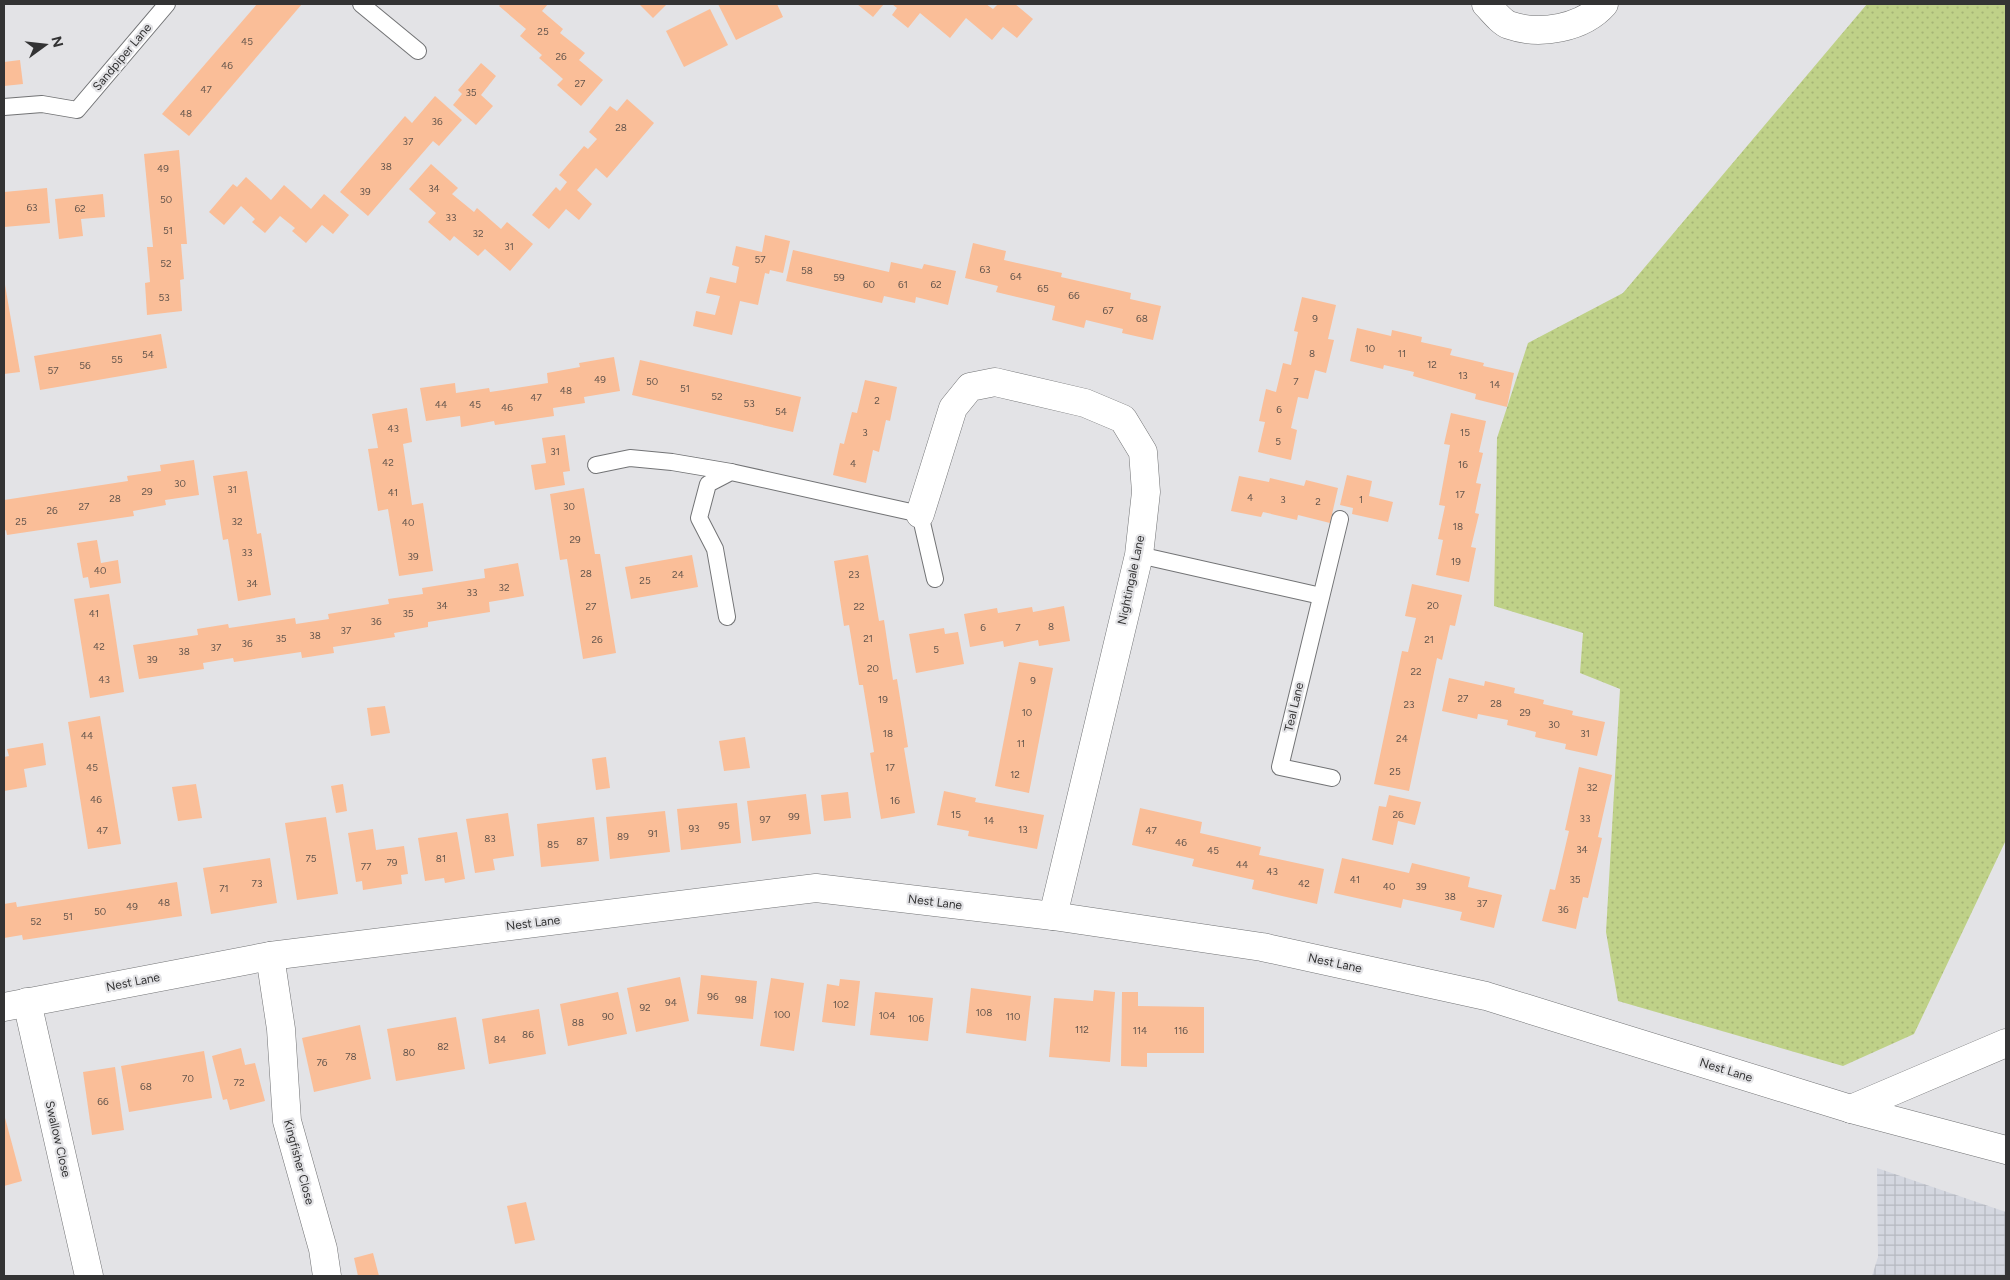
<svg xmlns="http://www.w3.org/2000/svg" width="2010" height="1280" font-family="Figtree,sans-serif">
<defs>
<pattern id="industrial-grid" width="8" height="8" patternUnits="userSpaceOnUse" patternTransform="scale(1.25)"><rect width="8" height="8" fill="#d4d7e0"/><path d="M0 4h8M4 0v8" fill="none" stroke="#b6b9c1"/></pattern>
<pattern id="grass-dots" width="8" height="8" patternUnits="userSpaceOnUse" patternTransform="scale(1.25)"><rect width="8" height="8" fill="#bfd188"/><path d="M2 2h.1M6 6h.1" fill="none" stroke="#a5b476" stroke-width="1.8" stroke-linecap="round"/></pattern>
</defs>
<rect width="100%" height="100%" fill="#e3e3e6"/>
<!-- industrial -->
<path fill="url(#industrial-grid)" d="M1877,1168L2006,1212V1276H1872L1878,1257Z"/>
<!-- grass -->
<path fill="url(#grass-dots)" d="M1867,4H2006V840L1914,1034L1843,1066L1618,1001L1606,932L1620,689L1580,673L1583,633L1494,606L1497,438L1528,343L1623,293Z"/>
<!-- building -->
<g fill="#fabe98">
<path d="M257,4H302L189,136L162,114Z"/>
<path d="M501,4H548L542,11L563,29L560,33L585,53L579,60L603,80L581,106L557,85L563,79L539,58L542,55L520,36L526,29L499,6Z"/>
<path d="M639,4H667L653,18Z"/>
<path d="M718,4H777L783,17L736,40Z"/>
<path d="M857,4H884L873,17Z"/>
<path d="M892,4H986L993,9L998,4H1015L1033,19L1017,38L1003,27L992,40L966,18L950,38L920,13L908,28L892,15L897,8Z"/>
<path d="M710,9L728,45L684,67L666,31Z"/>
<path d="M20,60L23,84L4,86V62Z"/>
<path d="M481,63L496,76L481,95L493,106L476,125L453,105L462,94L458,90Z"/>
<path d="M435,96L462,120L439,146L433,141L368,216L340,192L405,116L412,123Z"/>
<path d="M627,99L654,123L607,178L596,168L577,190L592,204L579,220L566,209L549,229L532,215L556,187L560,191L567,182L559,175L584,146L588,149L597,139L589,132L610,106L617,111Z"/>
<path d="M179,150L187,244H181L184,279L180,280L182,311L147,315L145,283L150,282L147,247H153L144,154Z"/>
<path d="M431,164L458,188L452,194L474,212L477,208L501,229L507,222L533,244L510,271L485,249L478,256L454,236L450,241L428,222L436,213L409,189Z"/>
<path d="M246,177L271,200L284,185L311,209L324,194L349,215L333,234L322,225L306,243L292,231L295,228L280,216L265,233L252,222L255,219L241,206L224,225L209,212L233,184L237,187Z"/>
<path d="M47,188L50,223L4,227V192Z"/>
<path d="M103,194L105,217L81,219L83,236L59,239L55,199Z"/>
<path d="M765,235L790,241L783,273L770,270L769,274L765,273L758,305L740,301L732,335L693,326L696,311L715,315L720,296L706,293L710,277L736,283L739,267L732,265L736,246L762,252Z"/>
<path d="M973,243L1006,251L1004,260L1062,273L1061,277L1131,293L1130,299L1161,306L1153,340L1122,333L1123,329L1086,320L1084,328L1052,320L1055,306L996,292L998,286L965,278Z"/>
<path d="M793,250L889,272L891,262L922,269L924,264L956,271L948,305L916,297L915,303L884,296L882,303L786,281Z"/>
<path d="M4,279L20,372L4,374Z"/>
<path d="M1302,297L1336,305L1328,339L1334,340L1326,373L1315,370L1308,399L1298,397L1291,428L1297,430L1291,460L1258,452L1265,422L1259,421L1266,389L1276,392L1283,363L1291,365L1298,332L1294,331Z"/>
<path d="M1357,328L1391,336L1392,330L1422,337L1421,342L1452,349L1450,355L1484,363L1483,366L1514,373L1507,407L1475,399L1476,394L1413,376L1414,372L1384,365L1383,369L1350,361Z"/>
<path d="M161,334L167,368L40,390L34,356Z"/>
<path d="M614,357L620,391L584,397L585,403L553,408L554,416L495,425L494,421L461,427L460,416L426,421L420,388L455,383L456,393L489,388L490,392L548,383L547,373L580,367L579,363Z"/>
<path d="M640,360L801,397L793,432L632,395Z"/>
<path d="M865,380L897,387L890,421L886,420L879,452L873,450L866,483L833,475L840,443L844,444L852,412L857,413Z"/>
<path d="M407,408L412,442L403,444L412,505L423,503L433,571L399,576L388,509L378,511L368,449L378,448L372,414Z"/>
<path d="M1451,413L1486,421L1479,452L1483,453L1476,483L1481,484L1475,513L1479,514L1471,547L1476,548L1469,582L1436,575L1443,540L1438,539L1445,506L1439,505L1450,445L1444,444Z"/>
<path d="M565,435L570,471L563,472L565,485L535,490L531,465L546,463L542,438Z"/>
<path d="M194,460L199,495L165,500L166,505L133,511L134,516L7,535L6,530L4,531V500L128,481L127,476L161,471L160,465Z"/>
<path d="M247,471L257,534L261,533L271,595L238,601L228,539L223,540L213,476Z"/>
<path d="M1347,475L1372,481L1369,496L1393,502L1388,522L1352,514L1353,508L1340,505Z"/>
<path d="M1239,476L1269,482L1270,478L1304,486L1306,480L1338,488L1330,523L1298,515L1297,520L1263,512L1261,517L1231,511Z"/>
<path d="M584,488L595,554H600L616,653L583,659L567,559L560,560L550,494Z"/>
<path d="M97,540L101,563L118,560L121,583L90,588L88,577L83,578L77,543Z"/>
<path d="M692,555L698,587L631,599L625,567Z"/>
<path d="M868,555L879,621L884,620L893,680L897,679L908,747L904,748L915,813L881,819L870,753L874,752L863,685H859L849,625L844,626L834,561Z"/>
<path d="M518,563L524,596L489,602L490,612L428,622V627L394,633L395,637L333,647L334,653L302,658L301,652L234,662L233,658L203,663L204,669L139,679L133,645L198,635L197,629L228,624L229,628L295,618L296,624L329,619L328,614L389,604L388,599L423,594L422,588L485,578L484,569Z"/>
<path d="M1412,584L1462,595L1455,626L1450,625L1442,660L1437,658L1409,791L1374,784L1402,651L1408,652L1416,618L1405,616Z"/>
<path d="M109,594L124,692L90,698L74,599Z"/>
<path d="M1064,606L1070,641L1039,646L1038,640L1004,647L1003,641L970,647L964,614L997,608L998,613L1032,607L1033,612Z"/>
<path d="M944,628L945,634L958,632L964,664L916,673L909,634Z"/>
<path d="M1019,662L1053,668L1029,793L995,786Z"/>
<path d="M1449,678L1484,686L1485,681L1515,688L1514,693L1544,700L1543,704L1573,711L1572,715L1605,722L1597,756L1565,749L1566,744L1535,737L1536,732L1507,725L1508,720L1478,714L1477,719L1442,711Z"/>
<path d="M385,706L390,733L371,736L367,708Z"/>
<path d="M100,716L121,844L88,849L68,722Z"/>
<path d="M745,737L750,768L724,771L719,741Z"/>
<path d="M43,743L46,765L24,769L27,787L4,791V757L9,756L7,749Z"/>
<path d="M606,757L610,788L596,790L592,759Z"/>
<path d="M1579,767L1612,775L1598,837L1602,838L1588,898L1583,897L1576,929L1542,921L1550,889L1555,890L1569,831L1565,830Z"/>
<path d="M196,784L202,818L178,821L172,787Z"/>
<path d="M343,784L347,811L336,813L331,786Z"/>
<path d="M944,791L976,798L975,802L1044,815L1037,849L968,836L969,831L937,825Z"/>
<path d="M848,792L851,818L824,821L821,795Z"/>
<path d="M806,794L811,834L752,841L747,801Z"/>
<path d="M1389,795L1421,802L1415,825L1398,821L1393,845L1372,840L1379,806L1386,807Z"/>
<path d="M737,803L741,843L681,850L677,809Z"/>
<path d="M1140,808L1202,822L1200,833L1261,847L1259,855L1324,869L1317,904L1252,889L1254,880L1192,866L1194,859L1132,845Z"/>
<path d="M665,811L670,852L610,859L606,817Z"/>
<path d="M508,813L514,856L493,859L495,870L475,873L466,819Z"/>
<path d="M326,817L338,894L297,900L285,823Z"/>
<path d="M594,817L599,861L541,867L537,824Z"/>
<path d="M373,829L376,850L404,846L408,874L401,875L402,884L363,890L362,881L356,882L348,833Z"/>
<path d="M457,832L465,879L445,883L444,878L425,881L418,838Z"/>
<path d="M270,858L277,903L211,914L203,868Z"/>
<path d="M1342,858L1409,873L1412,863L1470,877L1468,887L1502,895L1494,928L1460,920L1462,912L1403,899L1401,908L1334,893Z"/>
<path d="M177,882L182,916L23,940L22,935L4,938V904L16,902L17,907Z"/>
<path d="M701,975L757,981L753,1019L697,1014Z"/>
<path d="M680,977L689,1021L636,1032L627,988Z"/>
<path d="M771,978L804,983L794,1051L760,1046Z"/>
<path d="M840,979L860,981L855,1026L822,1022L827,984L839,986Z"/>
<path d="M971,988L1031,996L1026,1041L966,1033Z"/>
<path d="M1094,990L1115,992L1110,1062L1049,1057L1054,998L1093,1001Z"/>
<path d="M618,992L627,1034L568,1046L560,1004Z"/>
<path d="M875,992L933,998L928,1041L870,1035Z"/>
<path d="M1122,992H1138V1006L1204,1007V1053H1147V1067L1121,1066Z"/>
<path d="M539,1009L546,1054L489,1064L482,1019Z"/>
<path d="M456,1017L465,1069L396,1081L387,1029Z"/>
<path d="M360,1025L371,1079L314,1092L302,1038Z"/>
<path d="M241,1048L245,1065L255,1063L265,1101L230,1110L227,1099L223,1100L212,1056Z"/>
<path d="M204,1051L212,1098L129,1112L121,1066Z"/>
<path d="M115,1067L124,1130L92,1135L83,1072Z"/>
<path d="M4,1114L22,1181L4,1186Z"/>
<path d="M526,1202L535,1240L515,1244L507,1206Z"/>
<path d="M373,1253L379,1276H358L354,1258Z"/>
</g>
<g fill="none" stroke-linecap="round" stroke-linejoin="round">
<!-- lane casing -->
<g stroke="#727375" stroke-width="18">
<g id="lane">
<path d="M361,4L418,51"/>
<path d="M4,107L42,104L77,110L167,4"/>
<path d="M596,465L630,458L672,462L731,472"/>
<path d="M1139,555L1321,596"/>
<path d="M727,617L715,549L699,518L708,484L731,472L920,514L935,579"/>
<path d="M1332,778L1280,767L1340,519"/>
</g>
</g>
<!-- street casing -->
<g stroke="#727375" stroke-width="29">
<g id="street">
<path d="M1486,4C1492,10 1501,22 1509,25C1540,36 1583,28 1604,4"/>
<path d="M920,514L953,408L970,387L995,382L1085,403L1123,419L1143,452L1146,492L1139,555L1053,916"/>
<path d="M270,956L281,1029L287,1121L323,1249L327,1276"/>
<path d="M27,1002L89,1276"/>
</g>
</g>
<!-- secondary casing -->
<g stroke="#727375" stroke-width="29">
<g id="secondary">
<path d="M4,1007L270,956L816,888L1053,916L1262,947L1486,996L1851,1109L2006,1150"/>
<path d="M1851,1109L2006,1043"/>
</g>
</g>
<!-- lane -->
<use href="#lane" stroke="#fff" stroke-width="16"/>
<!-- street -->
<use href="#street" stroke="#fff" stroke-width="28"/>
<!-- secondary -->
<use href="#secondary" stroke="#fff" stroke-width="28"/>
</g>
<g text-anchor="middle" stroke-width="4.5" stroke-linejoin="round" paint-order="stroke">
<!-- number labels -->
<g font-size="10" fill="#65564d">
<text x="543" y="35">25</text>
<text x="247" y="45">45</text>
<text x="561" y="60">26</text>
<text x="227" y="69">46</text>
<text x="580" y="87">27</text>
<text x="206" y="93">47</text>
<text x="471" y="96">35</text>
<text x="186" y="117">48</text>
<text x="437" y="125">36</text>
<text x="621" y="131">28</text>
<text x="408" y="145">37</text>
<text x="386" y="170">38</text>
<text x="163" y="172">49</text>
<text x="434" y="192">34</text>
<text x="365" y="195">39</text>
<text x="166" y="203">50</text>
<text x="32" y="211">63</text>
<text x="80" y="212">62</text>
<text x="451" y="221">33</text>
<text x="168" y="234">51</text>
<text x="478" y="237">32</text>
<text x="509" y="250">31</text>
<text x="760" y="263">57</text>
<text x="166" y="267">52</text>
<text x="985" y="273">63</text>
<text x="807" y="274">58</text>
<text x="1016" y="280">64</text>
<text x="839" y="281">59</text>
<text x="869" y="288">60</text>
<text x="903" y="288">61</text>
<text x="936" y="288">62</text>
<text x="1043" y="292">65</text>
<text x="1074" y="299">66</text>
<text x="164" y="301">53</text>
<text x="1108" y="314">67</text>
<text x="1142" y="322">68</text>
<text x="1315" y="322">9</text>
<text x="1370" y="352">10</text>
<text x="1312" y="357">8</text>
<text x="1402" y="357">11</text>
<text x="148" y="358">54</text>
<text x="117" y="363">55</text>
<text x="1432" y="368">12</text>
<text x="85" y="369">56</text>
<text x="53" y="374">57</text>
<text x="1463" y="379">13</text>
<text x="600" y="383">49</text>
<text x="652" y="385">50</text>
<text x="1296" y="385">7</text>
<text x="1495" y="388">14</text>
<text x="685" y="392">51</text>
<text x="566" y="394">48</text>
<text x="717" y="400">52</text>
<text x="536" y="401">47</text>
<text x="877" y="404">2</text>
<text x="749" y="407">53</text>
<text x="441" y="408">44</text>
<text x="475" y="408">45</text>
<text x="507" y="411">46</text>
<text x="1279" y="413">6</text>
<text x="781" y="415">54</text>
<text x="393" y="432">43</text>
<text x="865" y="436">3</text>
<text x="1465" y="436">15</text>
<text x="1278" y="445">5</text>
<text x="555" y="455">31</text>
<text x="388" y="466">42</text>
<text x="853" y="467">4</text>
<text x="1463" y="468">16</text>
<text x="180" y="487">30</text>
<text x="232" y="493">31</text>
<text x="147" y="495">29</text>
<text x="393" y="496">41</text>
<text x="1460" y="498">17</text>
<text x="1250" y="501">4</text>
<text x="115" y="502">28</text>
<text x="1283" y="503">3</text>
<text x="1361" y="503">1</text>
<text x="1318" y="505">2</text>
<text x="84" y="510">27</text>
<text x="569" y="510">30</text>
<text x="52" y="514">26</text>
<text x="21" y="525">25</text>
<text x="237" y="525">32</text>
<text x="408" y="526">40</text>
<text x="1458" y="530">18</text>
<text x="575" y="543">29</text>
<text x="247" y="556">33</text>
<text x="413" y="560">39</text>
<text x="1456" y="565">19</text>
<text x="100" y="574">40</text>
<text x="586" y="577">28</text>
<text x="678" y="578">24</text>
<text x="854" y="578">23</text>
<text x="645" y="584">25</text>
<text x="252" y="587">34</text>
<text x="504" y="591">32</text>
<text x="472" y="596">33</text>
<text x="442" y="609">34</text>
<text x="1433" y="609">20</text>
<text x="591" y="610">27</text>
<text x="859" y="610">22</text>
<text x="94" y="617">41</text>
<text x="408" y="617">35</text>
<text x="376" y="625">36</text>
<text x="1051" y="630">8</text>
<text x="983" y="631">6</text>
<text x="1018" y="631">7</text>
<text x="346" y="634">37</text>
<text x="315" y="639">38</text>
<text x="281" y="642">35</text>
<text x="868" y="642">21</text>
<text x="597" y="643">26</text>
<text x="1429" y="643">21</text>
<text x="247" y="647">36</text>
<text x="99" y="650">42</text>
<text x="216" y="651">37</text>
<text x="936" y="653">5</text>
<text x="184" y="655">38</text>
<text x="152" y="663">39</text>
<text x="873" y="672">20</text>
<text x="1416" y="675">22</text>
<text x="104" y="683">43</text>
<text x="1033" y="684">9</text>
<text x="1463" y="702">27</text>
<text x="883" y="703">19</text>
<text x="1496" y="707">28</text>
<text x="1409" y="708">23</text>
<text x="1027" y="716">10</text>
<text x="1525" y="716">29</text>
<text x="1554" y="728">30</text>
<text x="888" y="737">18</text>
<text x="1585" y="737">31</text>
<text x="87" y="739">44</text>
<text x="1402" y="742">24</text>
<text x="1021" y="747">11</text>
<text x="92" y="771">45</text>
<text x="890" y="771">17</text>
<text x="1395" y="775">25</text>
<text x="1015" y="778">12</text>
<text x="1592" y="791">32</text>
<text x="96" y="803">46</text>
<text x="895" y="804">16</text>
<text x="956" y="818">15</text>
<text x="1398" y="818">26</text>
<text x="794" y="820">99</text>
<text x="1585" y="822">33</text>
<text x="765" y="823">97</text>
<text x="989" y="824">14</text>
<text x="724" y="829">95</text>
<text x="694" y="832">93</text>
<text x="1023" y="833">13</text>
<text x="102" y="834">47</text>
<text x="1151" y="834">47</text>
<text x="653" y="837">91</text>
<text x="623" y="840">89</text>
<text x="490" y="842">83</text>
<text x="582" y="845">87</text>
<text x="1181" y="846">46</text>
<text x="553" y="848">85</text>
<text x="1582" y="853">34</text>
<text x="1213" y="854">45</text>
<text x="311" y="862">75</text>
<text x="441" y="862">81</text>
<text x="392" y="866">79</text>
<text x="1242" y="868">44</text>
<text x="366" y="870">77</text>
<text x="1272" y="875">43</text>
<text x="1355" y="883">41</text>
<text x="1575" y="883">35</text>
<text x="257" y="887">73</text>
<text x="1304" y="887">42</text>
<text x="1389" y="890">40</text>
<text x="1421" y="890">39</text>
<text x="224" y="892">71</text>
<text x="1450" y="900">38</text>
<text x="164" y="906">48</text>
<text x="1482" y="907">37</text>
<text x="132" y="910">49</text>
<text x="1563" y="913">36</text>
<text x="100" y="915">50</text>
<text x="68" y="920">51</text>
<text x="36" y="925">52</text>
<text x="713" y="1000">96</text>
<text x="741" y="1003">98</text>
<text x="671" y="1006">94</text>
<text x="841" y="1008">102</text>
<text x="645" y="1011">92</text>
<text x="984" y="1016">108</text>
<text x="782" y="1018">100</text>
<text x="887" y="1019">104</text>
<text x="608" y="1020">90</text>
<text x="1013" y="1020">110</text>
<text x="916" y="1022">106</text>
<text x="578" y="1026">88</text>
<text x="1082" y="1033">112</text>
<text x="1140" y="1034">114</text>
<text x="1181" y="1034">116</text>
<text x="528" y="1038">86</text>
<text x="500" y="1043">84</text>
<text x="443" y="1050">82</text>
<text x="409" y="1056">80</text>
<text x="351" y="1060">78</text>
<text x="322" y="1066">76</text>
<text x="188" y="1082">70</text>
<text x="239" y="1086">72</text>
<text x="146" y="1090">68</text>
<text x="103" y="1105">66</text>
</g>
<!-- street labels -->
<g font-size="12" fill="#333334" stroke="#e3e3e6">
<text transform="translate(122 57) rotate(-50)" y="4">Sandpiper Lane</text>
<text transform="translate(1131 580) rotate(-78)" y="4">Nightingale Lane</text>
<text transform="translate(1294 707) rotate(-77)" y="4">Teal Lane</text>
<text transform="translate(935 902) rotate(7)" y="4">Nest Lane</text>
<text transform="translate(533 923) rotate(-7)" y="4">Nest Lane</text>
<text transform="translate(1335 963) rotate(12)" y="4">Nest Lane</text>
<text transform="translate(133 982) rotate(-11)" y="4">Nest Lane</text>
<text transform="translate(1726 1070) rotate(17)" y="4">Nest Lane</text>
<text transform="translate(58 1139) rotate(77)" y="4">Swallow Close</text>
<text transform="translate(299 1162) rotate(75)" y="4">Kingfisher Close</text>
</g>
</g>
<!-- border -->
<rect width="2010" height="1280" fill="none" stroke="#333334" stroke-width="10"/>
<!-- north arrow -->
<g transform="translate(45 45) rotate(75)" stroke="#e3e3e6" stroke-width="4" paint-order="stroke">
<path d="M0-4L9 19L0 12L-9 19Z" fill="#333334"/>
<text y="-8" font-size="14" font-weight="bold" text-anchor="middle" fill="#333334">N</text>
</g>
</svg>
